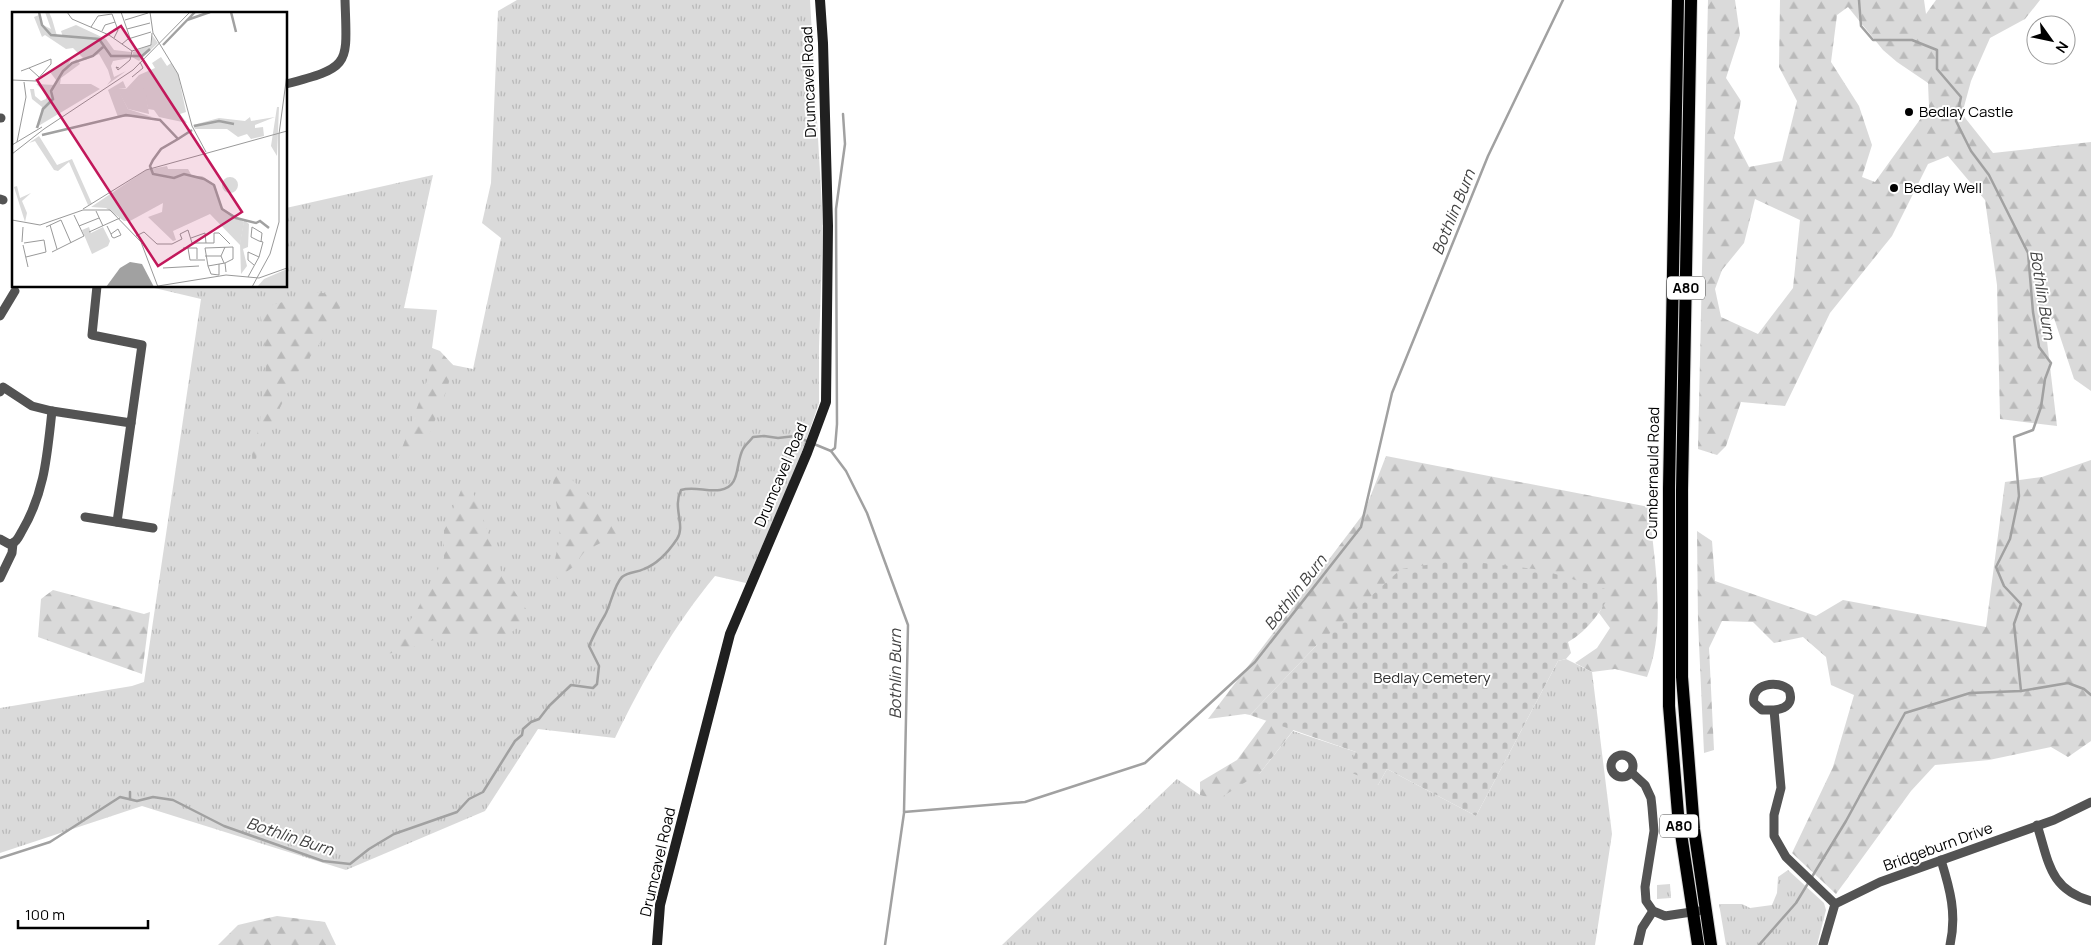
<svg xmlns="http://www.w3.org/2000/svg" width="2091" height="945" font-family="Manrope,sans-serif">
<defs>
<pattern id="grass-tufts" width="24" height="20" patternUnits="userSpaceOnUse" patternTransform="scale(1.25)"><rect width="24" height="20" fill="#dadada"/><path d="M3 7l-1-3M5 7V3M7 7l1-3M15 17l-1-3M17 17v-4M19 17l1-3" fill="none" stroke="#b9b9b9"/></pattern>
<pattern id="forest-firs" width="22" height="20" patternUnits="userSpaceOnUse" patternTransform="scale(1.25)"><rect width="22" height="20" fill="#dadada"/><path d="M5 1l3.5 6h-7zM16 11l3.5 6h-7z" fill="#b9b9b9"/></pattern>
<pattern id="cemetery-stones" width="16" height="16" patternUnits="userSpaceOnUse" patternTransform="scale(1.25)"><rect width="16" height="16" fill="#dadada"/><path d="M2 7V4a2 2 0 0 1 4 0v3zM10 15v-3a2 2 0 0 1 4 0v3z" fill="#b9b9b9"/></pattern>
</defs>
<rect width="100%" height="100%" fill="#fff"/>
<!-- grass -->
<g fill="url(#grass-tufts)">
<path d="M517,0H810L823,224L819,347V403L799,461L746,583L715,576C673,627 644,679 615,738L538,729L485,811L346,870L142,806L0,853V708L132,686L144,682L201,299L146,286H286V208L433,175L404,308L437,310L432,348L453,365L473,369L501,238L482,223L491,183L498,11Z"/>
<path d="M1566,659L1592,672L1612,834L1595,945H1002L1177,779L1200,795L1260,773L1293,731L1356,752L1378,785L1387,769L1476,816L1558,661Z"/>
<path d="M1788,870L1824,903L1826,910L1817,945H1726L1719,904H1742L1750,908L1772,905L1777,893L1778,877Z"/>
<path d="M1670,884L1671,898L1657,899V885Z"/>
</g>
<!-- forest -->
<g fill="url(#forest-firs)" fill-rule="evenodd">
<path d="M1708,0H1735L1740,35L1726,78L1741,101L1734,138L1749,167L1782,161L1797,101L1779,67L1780,0H1924L1926,14L1936,0H2040L2025,19L1990,38L1971,81L1962,114L1993,153L2091,142V391L2074,379L2054,318L2045,324L2057,426L2000,419L1997,285L1985,200L1948,156L1928,164L1892,236L1830,313L1785,406L1741,402L1726,446L1717,455L1698,449ZM1848,7L1883,50L1897,62L1928,83L1929,107L1875,182L1862,177L1872,145L1859,106L1831,62L1837,15ZM1755,199L1800,220L1793,288L1758,334L1721,317L1715,289L1722,270L1744,243Z"/>
<path d="M316,292L347,297L337,312L316,350L301,367L258,450L253,473L252,454L260,422L266,366L264,332L259,309Z"/>
<path d="M432,348L440,351L453,365L448,386L429,436L395,467L428,378Z"/>
<path d="M1386,456L1649,507C1654,559 1667,627 1647,677L1615,669L1592,672L1575,663L1597,648L1610,628L1599,613L1611,591L1317,645L1250,715L1245,714L1208,719L1364,513Z"/>
<path d="M2091,460V741L2068,757L2051,747L1989,760L1935,765L1911,791L1836,894L1792,853L1833,767L1854,695L1831,685L1826,657L1803,637L1774,643L1753,622L1722,621L1709,648L1714,750L1704,753L1698,622L1697,531L1712,541L1715,581L1816,616L1843,600L1986,627L2005,482L2042,477Z"/>
<path d="M555,468L569,477L619,523L618,534L585,551L573,567L557,579L555,559L559,542L560,525L553,484Z"/>
<path d="M466,479L478,503L501,571L528,612L519,626L506,637L443,638L421,643L405,651L386,654L416,612L444,558V530Z"/>
<path d="M53,590L144,614L150,612L142,674L38,637L41,599Z"/>
<path d="M1349,639L1295,728L1260,773L1217,800L1200,795V782L1237,760L1266,721Z"/>
<path d="M277,916L325,922L336,945H218L238,925Z"/>
</g>
<!-- cemetery -->
<path fill="url(#cemetery-stones)" d="M1458,560L1542,570L1612,591C1601,611 1589,630 1568,642L1571,653L1566,659L1558,661L1476,816L1387,769L1378,785L1348,771L1356,752L1250,715L1317,645L1401,569Z"/>
<g fill="none" stroke-linecap="round" stroke-linejoin="round">
<!-- stream -->
<g stroke="#a1a1a1" stroke-width="2.5">
<path d="M1859,0L1861,26L1873,40H1912L1937,50V69L1961,97L1956,121L1971,151L1989,175L2028,253L2033,312L2039,347L2051,363L2045,379L2041,407L2033,430L2014,437L2019,496L2010,539L1996,567L2004,586L2021,604L2014,624L2021,691"/>
<path d="M814,444L831,451L846,471L867,513L908,625L904,812L1025,802L1145,763L1255,662L1361,527L1392,393L1488,156L1563,0"/>
<path d="M831,451L835,448L837,424L836,209L845,144L843,114"/>
<path d="M130,799V792"/>
<path d="M0,858L50,842L120,797L137,801L153,797L173,800L224,826L323,861L350,864L369,849L394,834L457,812L469,799L483,792L515,741L522,735L523,729L531,722L539,719L549,706L571,685L593,688L597,684L599,666L589,646C594,635 599,625 605,615C611,604 614,585 622,577C629,571 636,573 644,569C657,564 669,551 677,539C686,525 672,508 681,490C694,486 707,492 720,490C741,487 735,464 743,449C745,445 750,441 753,437L764,436L778,438L795,436L809,442"/>
<path d="M885,945L904,813"/>
<path d="M1759,945L1796,903L1846,821L1905,713L1970,693L2021,691L2068,683L2084,689L2091,695"/>
</g>
<!-- primary casing -->
<g stroke="#dbdbdb" stroke-width="14">
<g id="primary">
<path d="M1678,0L1669,488V706L1678,814L1698,945"/>
<path d="M1691,0L1682,490V677L1694,829L1711,945"/>
</g>
</g>
<!-- street -->
<g stroke="#535353" stroke-width="9">
<path d="M286,84C352,67 347,65 345,0"/>
<path d="M0,118H1"/>
<path d="M0,199L3,200"/>
<path d="M0,316L15,291"/>
<path d="M0,392L3,387L32,406L52,411L131,423L142,345L92,335L97,286"/>
<path d="M85,517L153,528"/>
<path d="M117,522L131,423"/>
<path d="M0,539L9,544C17,543 19,536 22,531C45,492 47,455 52,411"/>
<path d="M0,578L12,553L13,543"/>
<path d="M1774,710C1786,709 1794,703 1789,690C1778,679 1750,684 1754,703L1762,710H1774L1781,788L1774,815V836L1786,857L1835,904"/>
<circle cx="1622" cy="766" r="11"/>
<path d="M1631,772L1645,785L1651,798L1652,807L1654,831L1645,887L1646,901L1653,911L1665,916L1698,911"/>
<path d="M2037,825C2049,862 2049,889 2091,901"/>
<path d="M1941,860C1950,889 1957,914 1950,945"/>
<path d="M1638,945L1642,928L1653,911"/>
<path d="M1823,945L1835,904L1880,882L2054,820L2091,802"/>
</g>
<!-- secondary -->
<path stroke="#202020" stroke-width="10" d="M657,945L660,905L730,634L807,453L826,402L828,226L823,43L820,0"/>
<!-- primary -->
<use href="#primary" stroke="#000" stroke-width="12"/>
</g>
<!-- markers -->
<g fill="#000" stroke="#fff" stroke-width="2">
<circle cx="1909" cy="112" r="5"/>
<circle cx="1894" cy="188" r="5"/>
</g>
<g text-anchor="middle" stroke-width="4" stroke-linejoin="round" paint-order="stroke">
<!-- shield labels -->
<g fill="#fff" stroke="#4c4c4c" stroke-width="1">
<rect x="1667" y="276.5" width="38" height="23" rx="4"/>
<rect x="1660" y="814.5" width="38" height="23" rx="4"/>
</g>
<g font-size="14" font-weight="bold" fill="#000">
<text x="1686" y="293">A80</text>
<text x="1679" y="831">A80</text>
</g>
<!-- street labels -->
<g font-size="15" fill="#000" stroke="#fff">
<text transform="translate(809 82) rotate(-92)" y="5">Drumcavel Road</text>
<text transform="translate(1653 473) rotate(-89)" y="5">Cumbernauld Road</text>
<text transform="translate(781 475) rotate(-67)" y="5">Drumcavel Road</text>
<text transform="translate(1938 847) rotate(-20)" y="5">Bridgeburn Drive</text>
<text transform="translate(658 862) rotate(-77)" y="5">Drumcavel Road</text>
</g>
<!-- poi labels -->
<g font-size="15" fill="#000" stroke="#fff" text-anchor="start">
<text x="1919" y="117">Bedlay Castle</text>
<text x="1904" y="193">Bedlay Well</text>
</g>
<!-- park labels -->
<g font-size="15" fill="#313131" stroke="#fff">
<text x="1432" y="683">Bedlay Cemetery</text>
</g>
<!-- water labels -->
<g font-size="16" font-style="italic" fill="#424242" stroke="#fff">
<text transform="translate(1453 212) rotate(-68)" y="6">Bothlin Burn</text>
<text transform="translate(2043 295) rotate(81)" y="6">Bothlin Burn</text>
<text transform="translate(1295 592) rotate(-52)" y="6">Bothlin Burn</text>
<text transform="translate(895 674) rotate(-90)" y="6">Bothlin Burn</text>
<text transform="translate(290 836) rotate(18)" y="6">Bothlin Burn</text>
</g>
</g>
<!-- overview -->
<g transform="translate(12 12)">
<rect width="275" height="275" fill="#fff"/>
<path d="M140,23L146,31L127,49L120,45L121,40L140,32ZM149,45L155,54L159,51L166,62L174,100L168,102L175,111L147,105L142,98L136,97L134,87L114,77L127,63L143,56L140,51ZM238,105L239,109L263,105L243,113V116L251,115L252,124L239,127L235,122L226,125L215,117H183L181,113L207,106L233,109ZM155,154L156,157H176L180,164H190L203,173L209,195L232,210L228,233L198,202L161,219L164,228L161,229L136,205L150,200L151,191L118,209H112L94,196L79,195L134,158ZM77,215L79,221L91,215L98,229L96,234L80,242L70,218ZM275,257V275H245L252,267Z" fill="#dadada"/>
<path d="M33,0H37L40,7L45,24L51,25L49,19L64,13L94,27L102,38L119,40L118,46L101,49L99,54L102,65L114,59L95,73L99,68L96,58L87,42L73,48L61,36L54,37L33,23L30,25L22,5L27,3L31,13L39,17ZM60,46L56,53L65,47L68,52L49,66L48,72H79L88,77L23,116L28,109L30,95L20,87L18,77H22L23,84L29,89L34,87L35,82L24,72L43,73L44,68L38,60ZM111,69L114,76L106,77L116,97L140,105H106L96,78ZM265,95H267L265,144L259,134ZM27,124L45,153L60,147L80,192L76,193L57,150L46,159L42,158L23,129L17,131ZM210 173a8 8 0 1 1 16 0a8 8 0 1 1-16 0ZM5,174L8,186L19,181L10,189L15,201L13,210L2,175ZM232,208L237,212L236,235L231,237L235,254L229,262L228,231Z" fill="#dadada"/>
<path d="M133,76L137,102L116,97L105,77Z" fill="#dadada"/>
<path d="M118,250L130,252L142,275H94L108,256Z" fill="#a1a1a1"/>
<path fill="none" stroke="#a1a1a1" stroke-width="2.5" d="M27,0L30,13L39,23L87,27L99,44H130L138,37M219,0L224,20M175,8L198,0M151,33L183,0M182,114L207,109L222,112M25,116L31,97L41,87L39,79L51,59L60,51L81,44L91,35M30,123L114,103L148,108L166,127L149,137L141,148L138,154L141,162L162,166L172,162L192,167L202,173L210,197L224,206L244,211L248,209L257,216M166,127L180,118"/>
<path fill="none" stroke="#999" stroke-width="1" d="M55,0L60,7L97,23L120,39L139,33L140,21M109,0L118,26M138,0L141,21L166,62L180,114L194,140M113,8L136,1M79,15L86,4L100,2L106,18L102,26M115,17L138,11M90,19L93,13L103,10M110,32L116,27L139,20M107,56L104,55L106,58L118,48L120,39M9,59L17,56L27,65M120,65L131,56L128,50M0,68L24,69L39,52V47L17,56M5,130L14,85L12,70M0,133L30,115M0,142L32,117L121,58L178,0M71,197L134,158L275,119M84,199L91,214M0,208L28,213L71,198H98L129,230L146,275M49,208L59,231M38,213L45,237M67,214L87,206M95,214L99,222L100,225L102,226L109,223L106,217L99,222M34,215L49,208M77,220L108,206M124,224L132,220L145,232H160L170,227L168,222L176,218L180,231H202V221H207L218,232M179,226L193,221L194,231M10,230L11,215M12,231L32,228L34,240L14,245M11,233L16,255M171,236H185V247M176,236L178,248H193M40,240L72,224L62,203M193,244H209M247,245L251,230L247,229L239,225L240,215L250,221L249,230M212,251L209,244L213,235M213,251L196,254L193,236L221,235V247L213,251L214,260M196,254L199,262L207,263V252M151,256L187,254M236,265L247,245L236,240V248L242,253M146,274L214,263L247,266L275,256M240,275L258,242L267,210V122L275,62"/>
<path fill="#c2185b" fill-opacity="0.15" stroke="#c2185b" stroke-width="2.5" d="M109,14L230,200L146,254L25,68Z"/>
<rect width="275" height="275" fill="none" stroke="#000" stroke-width="2.5"/>
</g>
<!-- north arrow -->
<g transform="translate(2051 40) rotate(123)"><circle r="24" fill="#ffffff" stroke="#999999"/>
<path d="M0-4L9 19L0 12L-9 19Z" fill="#000000"/>
<text y="-8" font-size="14" font-weight="bold" text-anchor="middle" fill="#000000">N</text>
</g>
<!-- scale -->
<path d="M18 920v8h130v-8" fill="none" stroke="#000000" stroke-width="2.5"/>
<text x="25" y="920" font-size="15" fill="#000000" stroke="#ffffff" stroke-width="4" paint-order="stroke">100 m</text>
</svg>
